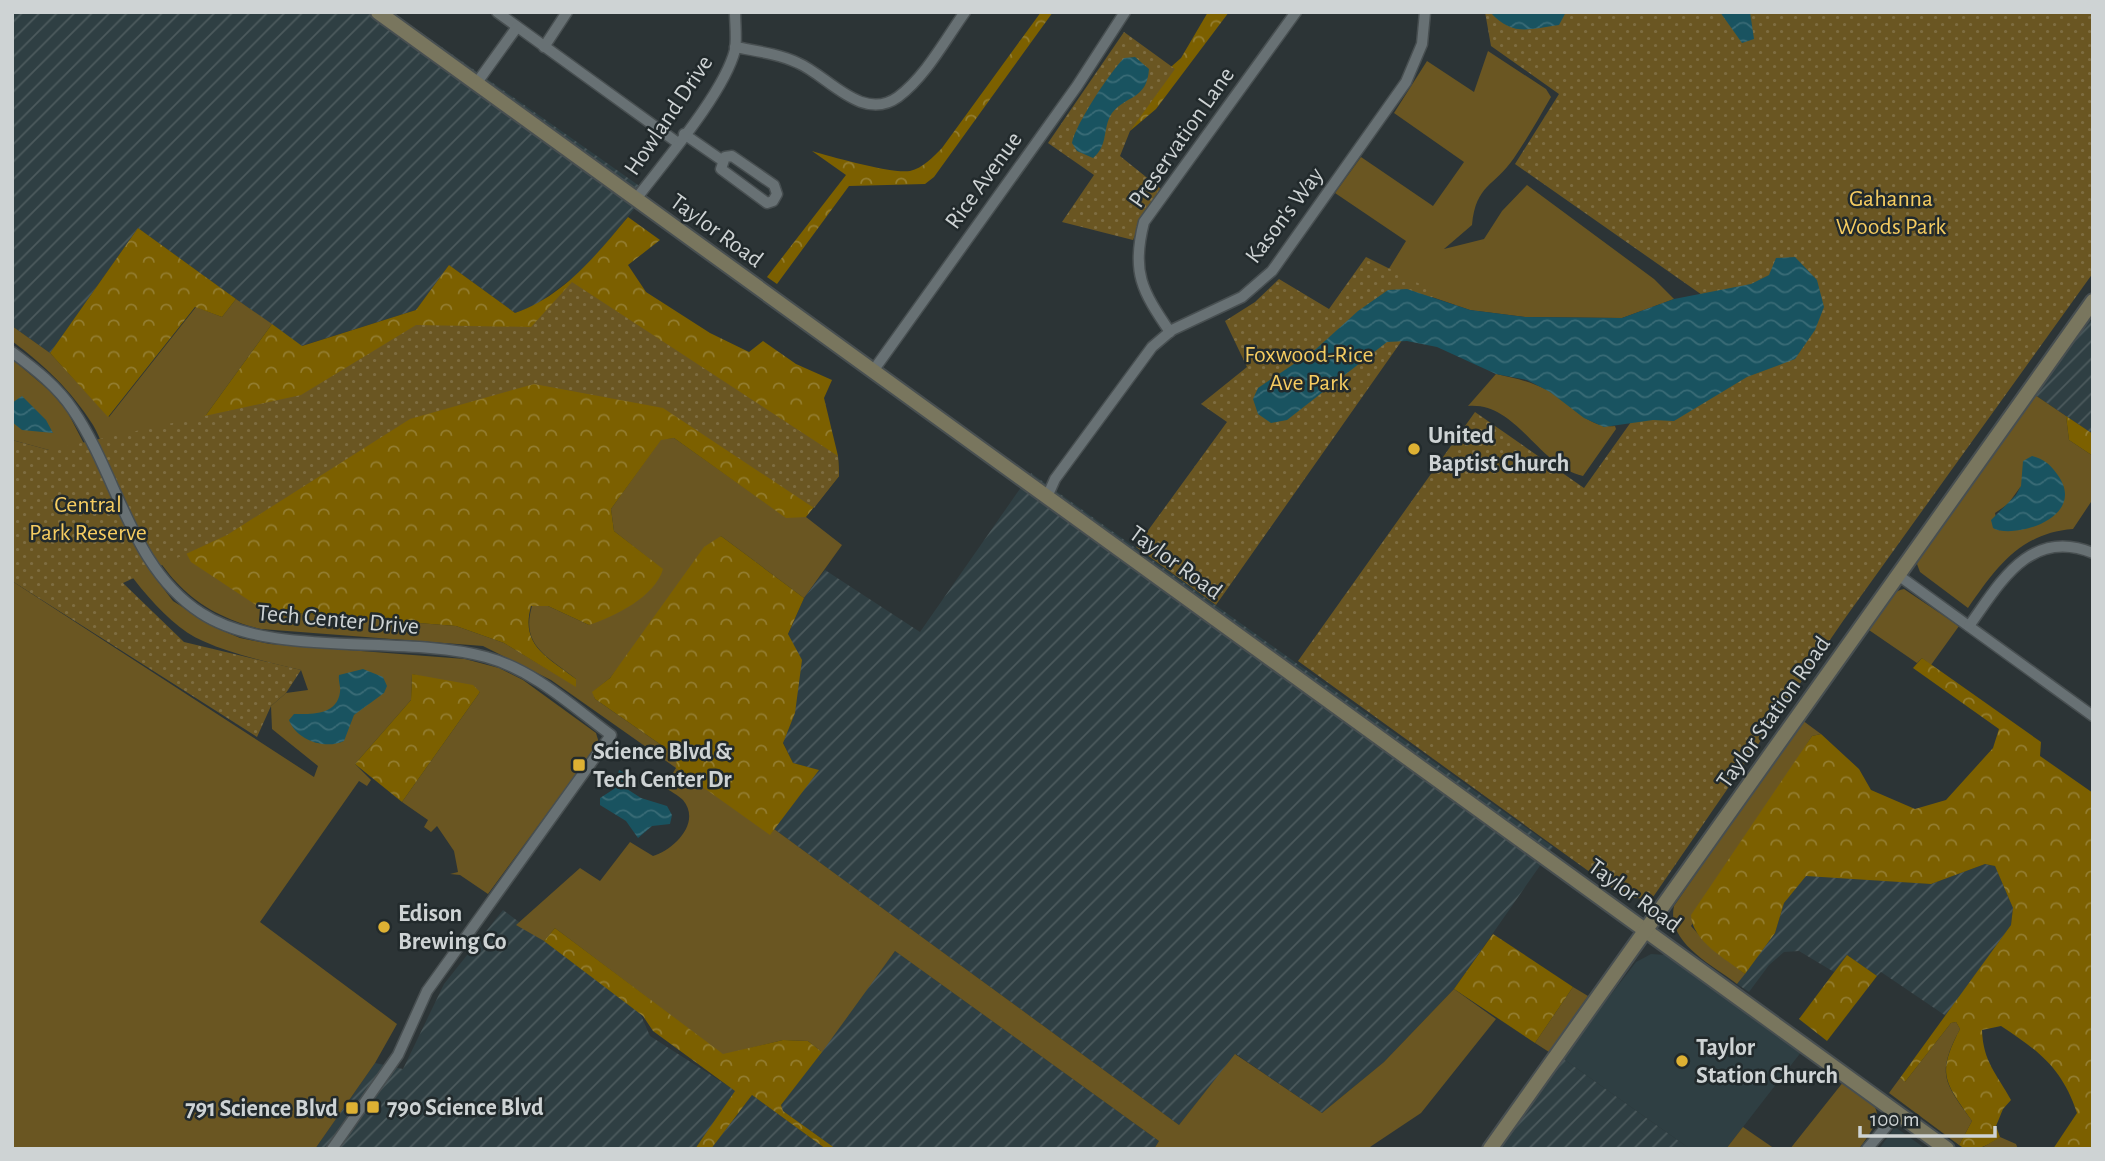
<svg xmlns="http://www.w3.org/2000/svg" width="2105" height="1161" font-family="'Alegreya Sans',sans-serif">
<defs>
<pattern id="industrial-furrows" width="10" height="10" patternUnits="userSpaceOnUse" patternTransform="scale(1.75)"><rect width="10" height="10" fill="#2f3f43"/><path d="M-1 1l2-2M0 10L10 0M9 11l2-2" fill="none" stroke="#4c5a5d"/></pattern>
<pattern id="forest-crowns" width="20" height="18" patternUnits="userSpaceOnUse" patternTransform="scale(1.75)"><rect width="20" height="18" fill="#7c6000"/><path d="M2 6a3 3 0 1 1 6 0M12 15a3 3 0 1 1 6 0" fill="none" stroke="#937d30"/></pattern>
<pattern id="park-dots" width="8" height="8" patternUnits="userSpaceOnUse" patternTransform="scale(1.75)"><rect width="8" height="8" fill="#6a5622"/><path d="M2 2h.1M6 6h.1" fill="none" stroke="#7e6d41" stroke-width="1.8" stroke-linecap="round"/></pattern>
<pattern id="water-waves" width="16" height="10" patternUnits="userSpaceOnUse" patternTransform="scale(1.75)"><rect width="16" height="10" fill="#195360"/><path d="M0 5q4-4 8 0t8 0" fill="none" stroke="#396b76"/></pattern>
</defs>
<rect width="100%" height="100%" fill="#2c3436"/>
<!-- built -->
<g fill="#2f3f43">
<path d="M1651,954L1667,955L1684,964L1802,1051L1726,1149H1690L1562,1058L1636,962Z"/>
<path d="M1895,1127L1926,1149H1879Z"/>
</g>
<!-- industrial -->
<g fill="url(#industrial-furrows)">
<path d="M12,12H392L648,192L586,268L536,305L515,313L449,265L416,310L301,346L138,228L50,353L12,326Z"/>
<path d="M2085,317L2093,323V434L2032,393Z"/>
<path d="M1031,473L1553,847L1454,989L1384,1062L1322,1113L1236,1054L1179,1125L774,829L818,770L793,763L783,742L795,713L788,635L804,598L825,570L920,632Z"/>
<path d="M1985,864L1995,866L2013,908L2011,925L1946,1016L1881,972L1877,976L1847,955L1834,972L1799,951L1784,952L1769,965L1749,992L1737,984L1775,933L1784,903L1806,875L1931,884Z"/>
<path d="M503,910L640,1013L650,1036L736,1091L695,1149H315L375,1063L403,1069L444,984Z"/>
<path d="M895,951L1159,1141L1154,1149H836L783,1111L781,1105Z"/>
<path d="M1562,1058L1690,1149H1496Z"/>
<path d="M752,1095L826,1149H711Z"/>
</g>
<!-- grass -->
<g fill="#6a5622" fill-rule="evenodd">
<path d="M1488,51L1546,89L1551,97C1539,118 1527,139 1514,158C1494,187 1476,184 1472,225L1444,249L1484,239L1502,211L1527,185L1654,279L1674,299L1622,318L1525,317L1470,310L1382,280L1406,241L1335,193L1361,157L1433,206L1464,162L1394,113L1427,61L1474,92Z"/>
<path d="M236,299L272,324L206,415L294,613L456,626L504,643L576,686V679C548,656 520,646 532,606H548L589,625L662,569L614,531L611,509L661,439L674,438L786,517H806L842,545L804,598L721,536L610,678L593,692L595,699L677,756L770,834L774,829L1179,1125L1235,1054L1322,1113L1384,1062L1454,989L1496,1019L1421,1113L1367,1149H1154L1159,1141L895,951L822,1052L808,1041L783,1040L723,1055L555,928L544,941L516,925L580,868L600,881L630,842L653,856C673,850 702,823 683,800C678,795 670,791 664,787L676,768L551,680L483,646L261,629C170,607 148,547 113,469C106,455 101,439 93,425C71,390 45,366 12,341V326L50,353L109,417L196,307L222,317Z"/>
<path d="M12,359L50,391L67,411L150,571L173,601L214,627L240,638L270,644L465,659L499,668L523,680L596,733L599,743L488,894L460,875L450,874L458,872L454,851L437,826L431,832L424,827L428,820L402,802L480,692L412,674L411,700L355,764L371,780L367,786L359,781L260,922L397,1024L375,1063L315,1149H12V581L314,777L318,766L272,729L271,706L286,693L308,690L301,670C268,662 234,655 203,641C144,616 84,504 49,450L12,440Z"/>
<path d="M1496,374C1515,378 1532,382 1549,391C1571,403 1587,429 1615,426L1616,429L1583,476C1538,466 1517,402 1468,406Z"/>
<path d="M2032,393L2066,416L2069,440L2093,456V499L2073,529C2020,533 1996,568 1968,608L1920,572L1917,564L1920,553ZM2021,486L1999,531L1995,513L2008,504Z"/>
<path d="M1904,589L1959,626L1931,665L1922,658L1917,663L1866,628C1876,614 1887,592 1904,589Z"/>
<path d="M1802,720L1821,734L1812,736L1691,926L1707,944L1745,974L1737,984C1712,964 1666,943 1674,906Z"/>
<path d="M1573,987L1588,996L1549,1052L1535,1043Z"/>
<path d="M1956,1022L1960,1029C1936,1074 1944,1082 1972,1121L1959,1145L1889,1093L1900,1078L1905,1082L1951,1023Z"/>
<path d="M1844,1081C1880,1108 1889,1109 1859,1149H1790Z"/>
<path d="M1743,1127L1775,1149H1726Z"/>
<path d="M2000,1137L2016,1144L2018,1149H1980Z"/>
</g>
<!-- forest -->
<g fill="url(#forest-crowns)">
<path d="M1041,12H1053L934,177L925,184L849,186L777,284L767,277L846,175L812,151C832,157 892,174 910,171C923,168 933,157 942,148Z"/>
<path d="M1208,12H1229L1156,109L1130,131L1163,74L1181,58Z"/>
<path d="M628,217L660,240L628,265L646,292L710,333L749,352L763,341L796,364L832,380L824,398L838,456L839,476L806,517L786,518L674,438L661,440L611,509L614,531L663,569C655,597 615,616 589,625L548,606H531C520,646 548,657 576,679V687L504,643L456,626L294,613L256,605L191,562L133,453L206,415L272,324L302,346L416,310L449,265L515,313C564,296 596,255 628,217Z"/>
<path d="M138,228L236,299L222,317L195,307L108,417L50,353Z"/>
<path d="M2066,416L2093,434V456L2069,440Z"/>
<path d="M721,536L804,598L788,634L802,660L795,713L783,743L793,763L819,770L770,835L676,768L677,756L595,699L592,692L610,678L704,547Z"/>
<path d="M1922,658L2041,742L2040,756L2093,793V1149H2053L2077,1113C2062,1068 2039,1051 2001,1026L1982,1030C1983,1062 1997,1074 2011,1100L2003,1109L1996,1126L2000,1137C1988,1145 1973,1155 1959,1145L1972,1121C1945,1082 1936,1075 1960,1029L1956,1022L1951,1023L1905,1082L1900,1078L2011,925L2013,908L1995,866L1985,864L1931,884L1806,876L1784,903L1775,933L1745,974C1726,959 1692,941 1691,915L1812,736L1821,734L1859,769L1871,790L1915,809L1946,800L1993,748L1999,729L1913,668Z"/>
<path d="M412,674L473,685L480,692L402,802L355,764L411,700Z"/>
<path d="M555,928L723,1054L783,1040L808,1041L822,1052L781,1105L783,1111L836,1149H826L752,1095L711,1149H695L735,1091L653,1031L643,1016L544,941Z"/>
<path d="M1493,934L1573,987L1535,1043L1454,989Z"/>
<path d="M1847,955L1877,976L1827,1041L1799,1019Z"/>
</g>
<!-- park -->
<g fill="url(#park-dots)">
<path d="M1485,12H2093V273L1843,621L1651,900L1623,896L1298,661L1475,412L1584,488L1715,304L1515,164L1559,94L1491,46Z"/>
<path d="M1124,32L1175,69L1130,131L1120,156L1161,189L1143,216L1133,240L1062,222L1094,175L1048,143Z"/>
<path d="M1366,257L1436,292L1216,605L1136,547L1227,422L1201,404L1247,367L1225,321L1255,302L1279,279L1329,309Z"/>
<path d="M572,282L838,456L839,476L814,508L663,408L534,384L410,419L227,535L123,583L184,642L301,670L286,693L271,706L257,737L12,581V440L49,450L301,395L416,325L531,327Z"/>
</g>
<!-- water -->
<g fill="url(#water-waves)">
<path d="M1490,12H1566L1559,25C1528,29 1513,37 1490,12Z"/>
<path d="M1720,12H1750L1754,39L1742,43Z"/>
<path d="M1135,57L1149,69C1147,100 1126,95 1112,113C1102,128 1109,145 1093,158L1077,151L1072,143C1075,125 1110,72 1124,58Z"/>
<path d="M1795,257L1817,280L1824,307L1815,330L1795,359L1747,377L1674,421L1653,420L1604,427L1584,418L1550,392L1527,380L1496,374L1437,347L1407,341L1387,342L1287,420L1271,423L1258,414L1253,399L1258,388L1316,349L1358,311L1388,290L1407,289L1470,310L1525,317L1622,318L1674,299L1751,284L1769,275L1776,258Z"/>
<path d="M22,396L46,420L53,433L22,430L12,422V403Z"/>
<path d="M2032,456C2044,459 2050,464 2057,474C2090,518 2012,540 1993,528L1991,520L2016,495L2021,486L2023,461Z"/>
<path d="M363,669L383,677L387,686L384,693L354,715L344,741C325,750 296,740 289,720L294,714C310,714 337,716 340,692C341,687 338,681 339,675Z"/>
<path d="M619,770L627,774V789L641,798L667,806L672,815L670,824L652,826L638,838L626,821L600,805V798L614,789Z"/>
</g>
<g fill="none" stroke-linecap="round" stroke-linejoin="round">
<!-- minor casing -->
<g stroke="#484f51" stroke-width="13">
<g id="minor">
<path d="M497,12L678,143"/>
<path d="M544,47L567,12"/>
<path d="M735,47C756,51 779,54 798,63C827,75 862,123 898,97C926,76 945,40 965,12"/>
<path d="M476,84L517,27"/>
<path d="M684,134L723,161"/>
<path d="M732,156L774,185L777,194L773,201L767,203L721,169L725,157Z"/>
<path d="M636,199C664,162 724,93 735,50C737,38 735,24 735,12"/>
<path d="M1170,332C1142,291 1131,272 1144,222L1296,12"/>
<path d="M12,352C35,369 58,387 73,410C118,476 131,568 201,613C271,659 403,634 486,657C534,670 572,706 611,735L427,991L398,1055L332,1149"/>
<path d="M873,371L1077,86L1125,12"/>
<path d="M1047,497L1055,479L1152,347L1172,330L1242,297L1272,271L1406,82L1422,44L1425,12"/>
<path d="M1898,575L2093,716"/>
<path d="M1969,626C2000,583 2030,527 2093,553"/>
<path d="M1867,1149L1898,1113"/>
</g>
</g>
<!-- secondary casing -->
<g stroke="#484f51" stroke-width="18">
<g id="secondary">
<path d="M378,12L1947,1149"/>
<path d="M1490,1149L2093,301"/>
</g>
</g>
<!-- minor -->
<use href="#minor" stroke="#687174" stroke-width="10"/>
<!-- secondary -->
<use href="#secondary" stroke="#79765e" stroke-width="14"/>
</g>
<!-- markers -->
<g fill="#deb133" stroke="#222a2c" stroke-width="2.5">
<circle cx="1414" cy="449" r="7"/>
<rect x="572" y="758" width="14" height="14" rx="3.5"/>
<circle cx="384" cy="927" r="7"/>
<circle cx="1682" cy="1061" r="7"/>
<rect x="366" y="1100" width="14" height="14" rx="3.5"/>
<rect x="345" y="1101" width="14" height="14" rx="3.5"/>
</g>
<g text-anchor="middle" stroke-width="5" stroke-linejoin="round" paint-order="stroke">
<!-- street labels -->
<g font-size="24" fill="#ced3d4" stroke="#222a2c">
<text transform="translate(668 115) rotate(-56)" y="8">Howland Drive</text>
<text transform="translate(1181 137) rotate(-55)" y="8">Preservation Lane</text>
<text transform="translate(983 180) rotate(-54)" y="8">Rice Avenue</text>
<text transform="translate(1284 215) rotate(-53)" y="8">Kason's Way</text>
<text transform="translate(717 230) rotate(36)" y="8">Taylor Road</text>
<text transform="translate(1176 562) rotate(36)" y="8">Taylor Road</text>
<text transform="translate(338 619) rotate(5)" y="8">Tech Center Drive</text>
<text transform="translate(1773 712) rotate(-55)" y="8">Taylor Station Road</text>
<text transform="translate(1635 895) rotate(36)" y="8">Taylor Road</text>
</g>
<!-- park labels -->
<g font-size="24" fill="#f5cc61" stroke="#222a2c">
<text x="1891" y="206">Gahanna<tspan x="1891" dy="28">Woods Park</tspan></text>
<text x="1309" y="362">Foxwood-Rice<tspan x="1309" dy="28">Ave Park</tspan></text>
<text x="88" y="512">Central<tspan x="88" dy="28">Park Reserve</tspan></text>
</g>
<!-- poi labels -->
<g font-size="24" font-weight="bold" fill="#ced3d4" stroke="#222a2c" text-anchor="start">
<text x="1428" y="443">United<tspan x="1428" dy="28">Baptist Church</tspan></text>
<text x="593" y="759">Science Blvd &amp;<tspan x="593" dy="28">Tech Center Dr</tspan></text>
<text x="398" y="921">Edison<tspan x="398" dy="28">Brewing Co</tspan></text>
<text x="1696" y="1055">Taylor<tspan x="1696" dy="28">Station Church</tspan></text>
<text x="387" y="1115">790 Science Blvd</text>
<text x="338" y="1116" text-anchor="end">791 Science Blvd</text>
</g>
</g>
<!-- border -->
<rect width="2105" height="1161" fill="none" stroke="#ced3d4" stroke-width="28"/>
<!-- scale -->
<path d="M1860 1126v10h135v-10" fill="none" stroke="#ced3d4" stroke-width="3.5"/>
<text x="1870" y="1126" font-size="21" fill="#ced3d4" stroke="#222a2c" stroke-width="5" paint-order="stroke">100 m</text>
</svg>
